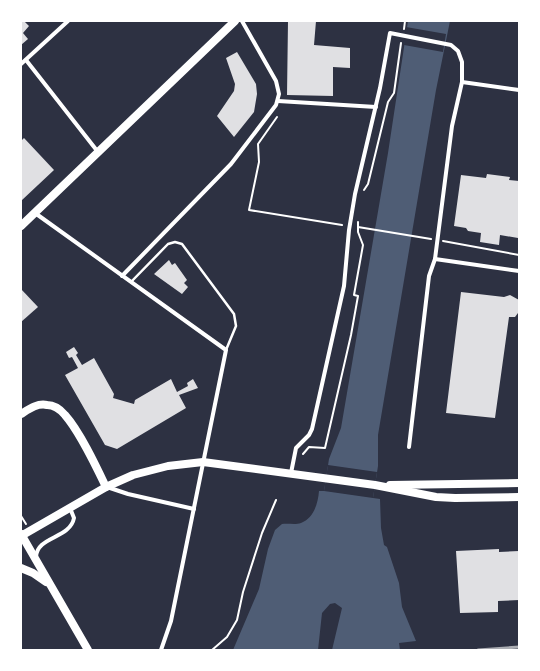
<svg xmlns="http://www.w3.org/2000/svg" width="540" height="671" font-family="Lora,serif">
<rect width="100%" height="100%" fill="#2d3142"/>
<!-- water -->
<path fill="#4f5d75" d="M408,21H450L436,90L378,435V466L373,498L380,499L381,528L384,545L387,547L399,583L402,607L416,641L399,643L400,650H332L342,608L335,603L330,604L322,613L318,650H233L259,589L268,549L275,530L282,524C288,523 295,525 301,523C314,518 318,503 319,491H324L329,459L341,428L388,153Z"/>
<!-- pier -->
<g fill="#2d3142">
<path d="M406,27L446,34L443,52L404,45Z"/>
<path d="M328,465L377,472L373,498L324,491Z"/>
</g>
<!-- building -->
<g fill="#e0e0e3">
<path d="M21,21H24L29,26L23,33L28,39L21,45Z"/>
<path d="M288,21H316L314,45L350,48V68L333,67V96L287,95Z"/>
<path d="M237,52L256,84L257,94L254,112L234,137L217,116L234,91L235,84L226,58Z"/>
<path d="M24,138L54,170L21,201V141Z"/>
<path d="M487,174L510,177L509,180L519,181L518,238L500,235L499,245L480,242L481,233L468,231L466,228L454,226L461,175L486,178Z"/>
<path d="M169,260L172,265L175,263L187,280L184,283L188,287L182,294L154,274Z"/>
<path d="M21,289L38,307L21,322Z"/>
<path d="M461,292L504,297L510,295L519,300L518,313L515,317H509L495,418L446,413Z"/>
<path d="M74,347L78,353L76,355L82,365L94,358L114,394L113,398L134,404L135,400L171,379L177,392L188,386L187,383L193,379L198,388L179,395L186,408L117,449L105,445L65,375L78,368L72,357L69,358L66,352Z"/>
<path d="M499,549V552L519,551V600L498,601V612L460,613L456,551Z"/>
</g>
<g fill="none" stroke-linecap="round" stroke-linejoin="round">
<!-- path -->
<g stroke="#fff" stroke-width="2">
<path d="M404,29L405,21"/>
<path d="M277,117L258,144L259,162L249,210L342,225"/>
<path d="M364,190L368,184L388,102L394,93L401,43"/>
<path d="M358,227L431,239"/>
<path d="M443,241L519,255"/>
<path d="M303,454L309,447L325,448L351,335L358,296L354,295L363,245L358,232V222"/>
<path d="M21,516L26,524"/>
<path d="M212,650L227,637L237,620L243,592L262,533L276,500"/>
</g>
<!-- service -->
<path stroke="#fff" stroke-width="2.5" d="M131,282L168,244L175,242L182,244L234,314L236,326L226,350"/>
<!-- minor -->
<g stroke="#fff" stroke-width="4">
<path d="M26,60L98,152"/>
<path d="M21,64L68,21"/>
<path d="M462,82L519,90"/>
<path d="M278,101L376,107"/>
<path d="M35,213L226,350L171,621L161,650"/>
<path d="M435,259L519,271"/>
<path d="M122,276L231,164L276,105L279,94L276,81L242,21"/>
<path d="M291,473L296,448L309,435L312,429L344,286L349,230L355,194L380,88L390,33L451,45L458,51L462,62V82L452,126L435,259L429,276L409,447"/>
<path d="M107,487L128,494L194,509"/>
<path d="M36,557C37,536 70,539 74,518L70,508"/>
</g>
<!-- primary -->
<g stroke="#fff" stroke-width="8">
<path d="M21,226L235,21"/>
<path d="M21,414C29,409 37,403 47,405C54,405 60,409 65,415C80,432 96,466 106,487"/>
<path d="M390,485L519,483"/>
<path d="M21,534L88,650"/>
<path d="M21,536L106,487L133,475L168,466L203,462L375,485L436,497L455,498L519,497"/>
<path d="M21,568L33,573L46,582"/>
</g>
<!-- rail -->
<path stroke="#abadb3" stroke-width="3" d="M478,650L519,647"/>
</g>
<!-- border -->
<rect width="540" height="671" fill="none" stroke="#ffffff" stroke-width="44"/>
</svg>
